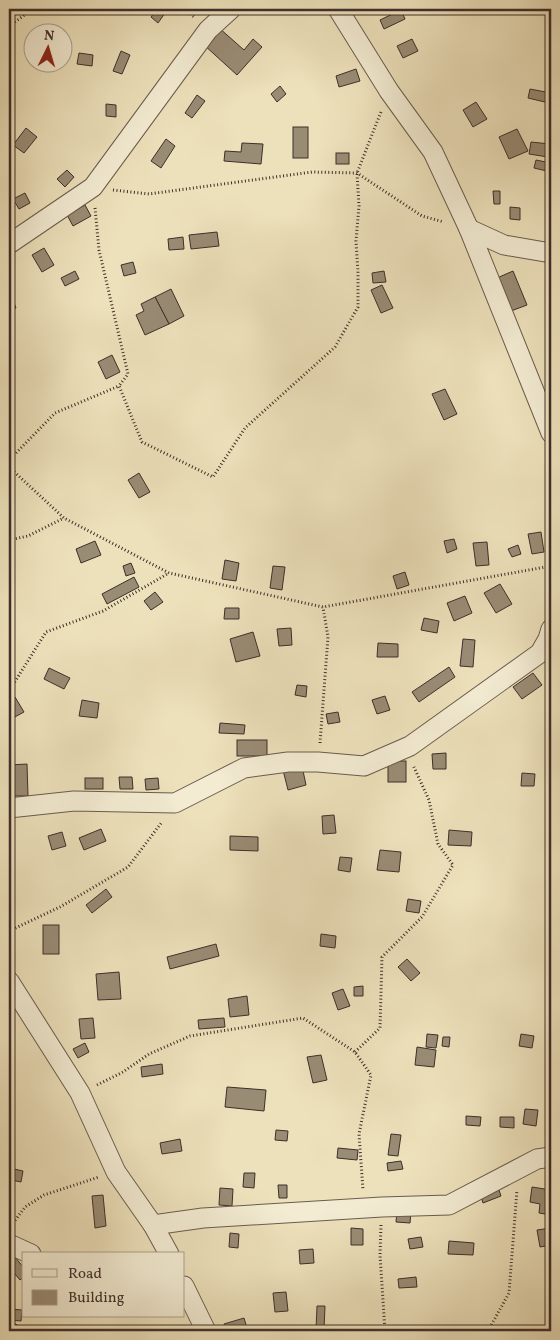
<svg xmlns="http://www.w3.org/2000/svg" width="560" height="1340" font-family="Vollkorn,serif">
<rect width="100%" height="100%" fill="#ede1bb"/>
<filter id="stains"><feTurbulence type="fractalNoise" baseFrequency=".004" numOctaves="4"/><feColorMatrix values="0 0 0 0 .2 0 0 0 0 .09 0 0 0 0 .02 0 0 0 .5 -.17"/></filter>
<radialGradient id="worn" r=".72"><stop offset=".6" stop-color="#630" stop-opacity="0"/><stop offset="1" stop-color="#630" stop-opacity=".3"/></radialGradient>
<!-- building -->
<g fill="#998c75" stroke="#3e2f2a">
<path d="M157,9H168L158,23L151,17Z"/>
<path d="M401,10L405,19L384,29L380,20Z"/>
<path d="M218,27L244,50L253,39L262,47L237,75L203,44Z"/>
<path d="M412,39L418,51L403,58L397,46Z"/>
<path d="M121,51L130,55L122,74L113,71Z"/>
<path d="M79,53L93,55L92,66L77,64Z"/>
<path d="M356,69L360,81L339,87L336,76Z"/>
<path d="M280,86L286,94L277,102L271,94Z"/>
<path d="M530,89L551,93L549,103L528,98Z"/>
<path d="M197,95L205,101L192,118L185,113Z"/>
<path d="M476,102L487,119L473,127L463,110Z"/>
<path d="M106,104L116,105V117L106,116Z"/>
<rect x="293" y="127" width="15" height="31"/>
<path d="M26,128L37,137L24,153L13,145Z"/>
<path d="M517,129L528,151L509,159L499,137Z"/>
<path d="M166,139L175,146L161,168L151,161Z"/>
<path d="M531,142L550,144L548,157L529,154Z"/>
<path d="M242,143L263,144L261,164L224,161L225,151L241,152Z"/>
<rect x="336" y="153" width="13" height="11"/>
<path d="M536,160L551,163V172L534,168Z"/>
<path d="M67,170L74,177L65,187L57,179Z"/>
<path d="M493,191H500V204H494Z"/>
<path d="M25,193L30,203L19,209L13,199Z"/>
<path d="M85,205L91,216L73,226L67,215Z"/>
<path d="M510,207L520,208V220L510,219Z"/>
<path d="M217,232L219,246L191,249L189,235Z"/>
<path d="M183,237L184,249L169,250L168,239Z"/>
<path d="M44,248L54,265L42,272L32,255Z"/>
<path d="M133,262L136,273L124,276L121,265Z"/>
<path d="M75,271L79,279L65,286L61,278Z"/>
<path d="M384,271L386,282L373,283L372,273Z"/>
<path d="M513,271L527,305L511,311L497,278Z"/>
<path d="M382,285L393,308L381,313L371,290Z"/>
<path d="M171,289L184,316L169,324L155,297Z"/>
<path d="M11,295L16,308L9,311V296Z"/>
<path d="M155,297L169,324L145,335L136,315L144,311L141,304Z"/>
<path d="M112,355L120,372L106,379L98,362Z"/>
<path d="M445,389L457,414L444,420L432,394Z"/>
<path d="M139,473L150,492L139,498L128,480Z"/>
<path d="M541,532L544,552L532,554L528,534Z"/>
<path d="M454,539L457,549L447,553L444,541Z"/>
<path d="M95,541L101,555L81,563L76,549Z"/>
<path d="M487,542L489,565L476,566L473,543Z"/>
<path d="M518,545L521,554L512,557L508,549Z"/>
<path d="M225,560L239,563L236,581L222,579Z"/>
<path d="M131,563L135,573L126,576L123,566Z"/>
<path d="M273,566L285,567L282,590L270,588Z"/>
<path d="M405,572L409,585L397,589L393,576Z"/>
<path d="M134,577L139,587L107,604L102,594Z"/>
<path d="M500,584L512,604L496,613L484,593Z"/>
<path d="M155,592L163,602L151,610L144,601Z"/>
<path d="M465,596L472,613L454,621L447,603Z"/>
<path d="M225,608H239V619H224Z"/>
<path d="M424,618L439,621L437,633L421,630Z"/>
<path d="M291,628L292,645L279,646L277,629Z"/>
<path d="M253,632L260,656L236,662L230,639Z"/>
<path d="M463,639L475,640L473,667L460,666Z"/>
<path d="M378,643L398,644V657H377Z"/>
<path d="M449,667L455,677L419,702L412,692Z"/>
<path d="M49,668L70,678L64,689L44,679Z"/>
<path d="M533,673L542,685L522,699L513,687Z"/>
<path d="M297,685L307,686L306,697L295,695Z"/>
<path d="M385,696L390,710L377,714L372,700Z"/>
<path d="M15,697L24,712L11,719L9,715V701Z"/>
<path d="M82,700L99,703L97,718L79,716Z"/>
<path d="M338,712L340,722L328,724L326,714Z"/>
<path d="M220,723L245,725L244,734L219,733Z"/>
<rect x="237" y="740" width="30" height="16"/>
<path d="M446,753V769H433L432,754Z"/>
<rect x="388" y="761" width="18" height="21"/>
<path d="M27,764L28,796H10L9,765Z"/>
<path d="M302,766L306,785L288,790L283,770Z"/>
<path d="M522,773L535,774L534,786H521Z"/>
<path d="M119,777H132L133,789H120Z"/>
<rect x="85" y="778" width="18" height="11"/>
<path d="M158,778L159,789L146,790L145,779Z"/>
<path d="M334,815L336,833L323,834L322,816Z"/>
<path d="M101,829L106,841L84,850L79,838Z"/>
<path d="M449,830L472,832L471,846L448,845Z"/>
<path d="M62,832L66,846L52,850L48,836Z"/>
<path d="M230,836L258,837V851L230,850Z"/>
<path d="M380,850L401,852L399,872L377,870Z"/>
<path d="M340,857L352,858L350,872L338,870Z"/>
<path d="M106,889L112,897L92,913L86,905Z"/>
<path d="M408,899L421,901L419,913L406,911Z"/>
<rect x="43" y="925" width="16" height="29"/>
<path d="M321,934L336,936L335,948L320,946Z"/>
<path d="M216,944L219,956L170,969L167,957Z"/>
<path d="M407,959L420,973L411,981L398,967Z"/>
<path d="M119,972L121,999L98,1000L96,974Z"/>
<path d="M363,986V996H354V987Z"/>
<path d="M343,989L350,1006L338,1010L332,993Z"/>
<path d="M247,996L249,1015L230,1017L228,999Z"/>
<path d="M93,1018L95,1038L81,1039L79,1019Z"/>
<path d="M224,1018L225,1027L199,1029L198,1020Z"/>
<path d="M427,1034L438,1035L436,1048L426,1047Z"/>
<path d="M521,1034L534,1036L532,1048L519,1046Z"/>
<path d="M443,1037H450L449,1047L442,1046Z"/>
<path d="M85,1043L89,1052L78,1058L73,1049Z"/>
<path d="M417,1047L436,1050L434,1067L415,1065Z"/>
<path d="M321,1055L327,1080L313,1083L307,1057Z"/>
<path d="M162,1064L163,1074L142,1077L141,1067Z"/>
<path d="M227,1087L266,1090L264,1111L225,1107Z"/>
<path d="M525,1109L538,1110L536,1126L523,1124Z"/>
<path d="M466,1116L481,1117L480,1126L466,1125Z"/>
<path d="M500,1117H514V1128L500,1127Z"/>
<path d="M276,1130L288,1131L287,1141L275,1140Z"/>
<path d="M391,1134L401,1135L398,1156L388,1155Z"/>
<path d="M180,1139L182,1151L162,1154L160,1143Z"/>
<path d="M338,1148L358,1150L357,1160L337,1158Z"/>
<path d="M401,1161L403,1169L388,1171L387,1163Z"/>
<path d="M14,1169L23,1171L21,1182L11,1180Z"/>
<path d="M244,1173H255L254,1188L243,1187Z"/>
<path d="M497,1184L501,1196L483,1203L479,1191Z"/>
<path d="M278,1185H287V1198H279Z"/>
<path d="M532,1187L551,1190V1215L539,1213L540,1204L530,1202Z"/>
<path d="M220,1188L233,1189L232,1206L219,1205Z"/>
<path d="M103,1195L106,1226L95,1228L92,1196Z"/>
<path d="M397,1210L411,1211L410,1223L396,1222Z"/>
<path d="M351,1228L363,1229V1245H351Z"/>
<path d="M551,1228V1245L540,1247L537,1230Z"/>
<path d="M230,1233L239,1234L238,1248L229,1247Z"/>
<path d="M421,1237L423,1247L410,1249L408,1239Z"/>
<path d="M449,1241L474,1243L473,1255L448,1254Z"/>
<path d="M313,1249L314,1263L300,1264L299,1250Z"/>
<path d="M15,1257L24,1268V1277L20,1280L9,1267V1262Z"/>
<path d="M416,1277L417,1287L399,1288L398,1279Z"/>
<path d="M286,1292L288,1311L275,1312L273,1293Z"/>
<path d="M317,1306H325L324,1330H316Z"/>
<path d="M10,1309L22,1310L21,1321L9,1320Z"/>
<path d="M244,1318L247,1328L237,1331H226L224,1324Z"/>
<path d="M10,1321L19,1326L16,1331H9Z"/>
</g>
<g fill="none" stroke-linecap="round" stroke-linejoin="round">
<!-- minor casing -->
<g stroke="#6a5c4e" stroke-width="21">
<g id="minor">
<path d="M338,9L389,91L433,152L469,229L504,245L551,253"/>
<path d="M469,229L551,433"/>
<path d="M9,244L93,187L208,30L231,9"/>
<path d="M9,808L74,801L175,803L244,768L288,762H318L364,766L410,746L540,653L548,639L551,629"/>
<path d="M9,981L80,1093L116,1172L153,1225L169,1254"/>
<path d="M153,1225L203,1218L382,1207L449,1205L537,1159L551,1157"/>
<path d="M9,1244L31,1254"/>
<path d="M184,1286L206,1331"/>
</g>
</g>
<!-- path -->
<g stroke="#3e2f2a" stroke-width="3" stroke-dasharray="1 2.5" stroke-linecap="butt">
<path d="M185,9L195,18"/>
<path d="M9,26L33,9"/>
<path d="M113,190L149,194L312,172L357,173L422,216L444,222"/>
<path d="M95,208L99,250L128,374L119,386"/>
<path d="M9,453H16L55,413L119,386L142,442L213,477L245,428L335,347L358,307V273L356,241L359,206L357,173L381,112"/>
<path d="M9,467L64,518L169,573L323,607L551,566"/>
<path d="M9,540L28,536L64,518"/>
<path d="M9,691L46,632L103,611L169,573"/>
<path d="M320,743L328,637L323,607"/>
<path d="M9,931L60,907L128,867L162,822"/>
<path d="M355,1052L380,1028L382,957L422,917L453,865L438,844L429,800L413,765"/>
<path d="M97,1085L123,1072L149,1054L190,1036L303,1018L355,1052L371,1075L359,1134L363,1190"/>
<path d="M381,1225L380,1255L385,1331"/>
<path d="M11,1226L25,1207L44,1195L99,1177"/>
<path d="M488,1331L509,1293L517,1190"/>
</g>
<!-- minor -->
<use href="#minor" stroke="#f3ecd3" stroke-width="19"/>
</g>
<!-- margin -->
<rect width="560" height="1340" fill="none" stroke="#ede1bb" stroke-width="30"/>
<rect x="10" y="10" width="540" height="1320" fill="none" stroke="#3e2f2a" stroke-width="2.5"/>
<rect x="15" y="15" width="530" height="1310" fill="none" stroke="#3e2f2a"/>
<!-- legend -->
<rect x="22" y="1252" width="162" height="65" fill="#f3ecd3" stroke="#aba08f"/>
<rect x="32" y="1269" width="25" height="8" fill="#f3ecd3" stroke="#aba08f"/>
<text x="68" y="1278" font-size="15" fill="#3e2f2a">Road</text>
<rect x="32" y="1290" width="25" height="15" fill="#998c75" stroke="#aba08f"/>
<text x="68" y="1302" font-size="15" fill="#3e2f2a">Building</text>
<!-- north arrow -->
<g transform="translate(48 48) rotate(5)"><circle r="24" fill="#f3ecd3" stroke="#aba08f"/>
<path d="M0-4L9 19L0 12L-9 19Z" fill="#8f2418"/>
<text y="-8" font-size="14" font-weight="bold" text-anchor="middle" fill="#3e2f2a">N</text>
</g>
<rect width="100%" height="100%" filter="url(#stains)"/>
<rect width="100%" height="100%" fill="url(#worn)"/>
</svg>
